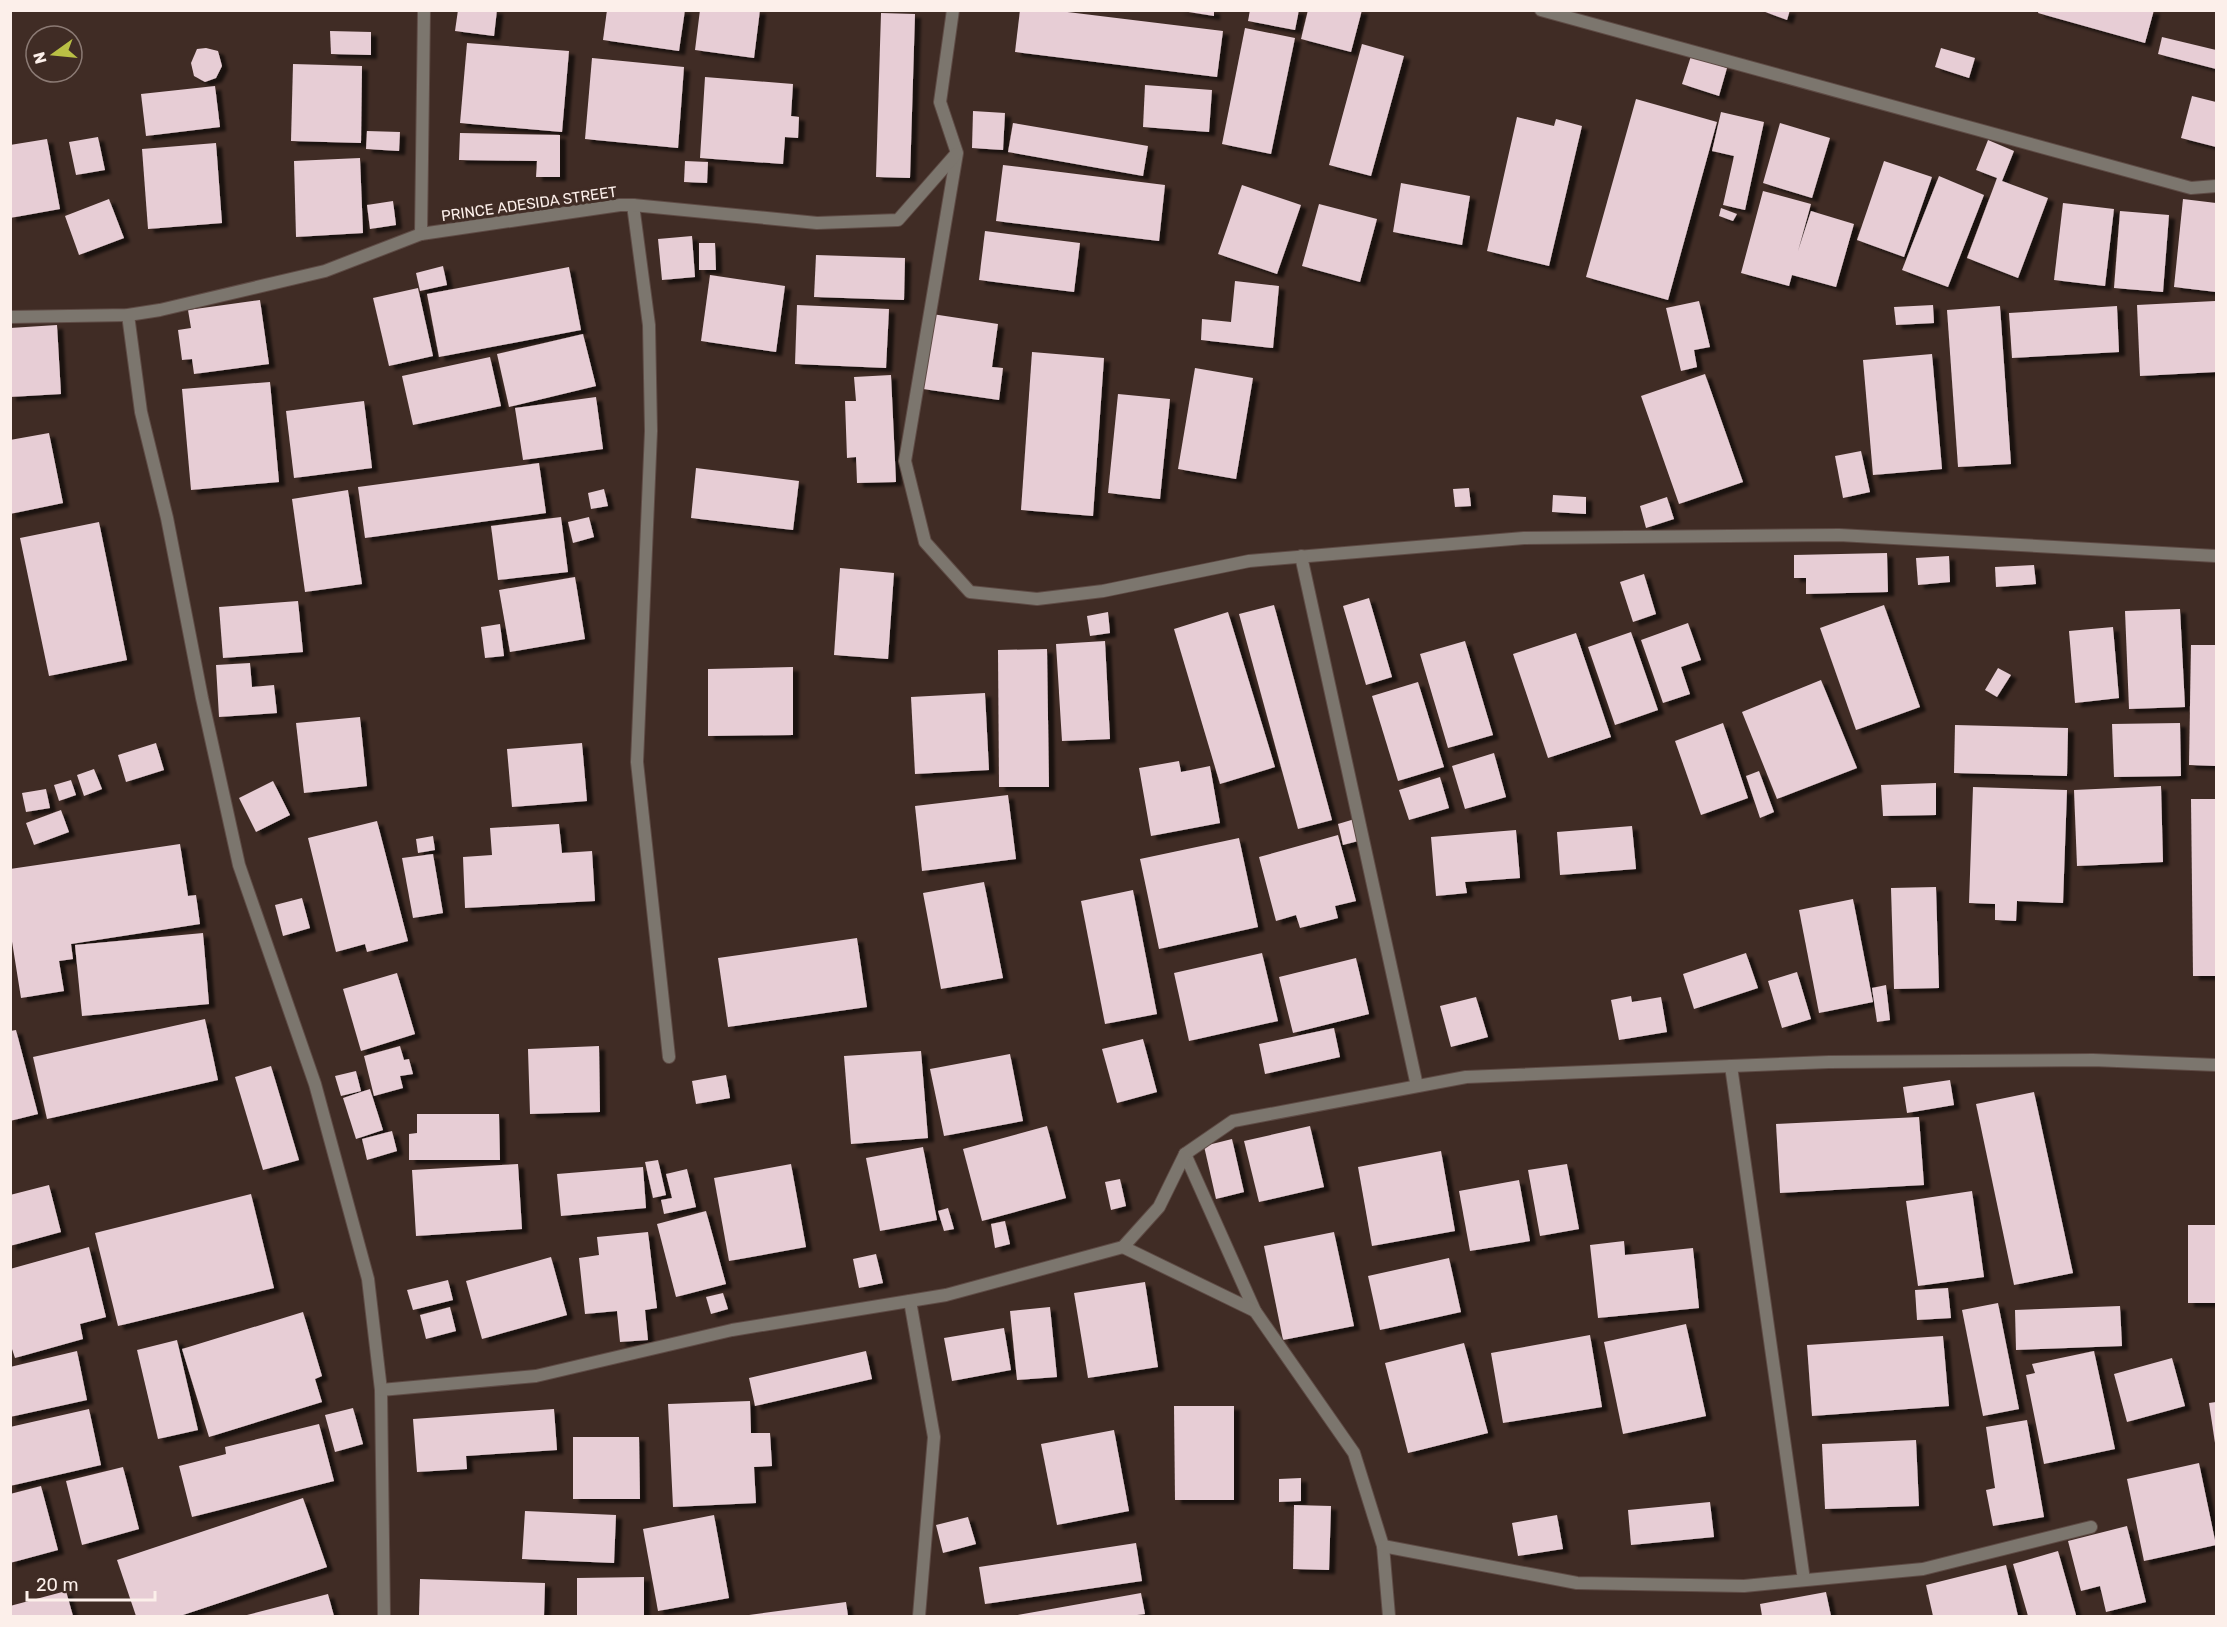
<svg xmlns="http://www.w3.org/2000/svg" width="2227" height="1627" font-family="Rubik,sans-serif">
<defs>
<filter id="shadow"><feDropShadow dx="6" dy="4" stdDeviation="1.5" flood-color="#0009"/></filter>
</defs>
<rect width="100%" height="100%" fill="#402c25"/>
<!-- building -->
<g fill="#e7cdd5" filter="url(#shadow)">
<path d="M458,10H497L494,36L455,31Z"/>
<path d="M607,10H685L679,51L603,40Z"/>
<path d="M700,10H760L754,58L695,50Z"/>
<path d="M1020,10H1051L1223,31L1217,77L1015,52Z"/>
<path d="M1176,10H1214V16Z"/>
<path d="M1250,10H1299L1295,30L1248,21Z"/>
<path d="M1308,10H1362L1351,52L1301,39Z"/>
<path d="M1760,10H1790L1787,20Z"/>
<path d="M2039,10H2154L2145,43L2038,13Z"/>
<path d="M881,13L915,14L910,178L876,177Z"/>
<path d="M1245,28L1295,38L1271,154L1222,144Z"/>
<path d="M330,31L371,32V55L331,54Z"/>
<path d="M2162,37L2216,50V69L2158,54Z"/>
<path d="M467,43L569,51L562,132L460,123Z"/>
<path d="M1362,44L1404,56L1371,176L1329,165Z"/>
<path d="M206,48L218,51L222,66L216,78L205,82L194,76L191,63L197,49Z"/>
<path d="M1941,48L1975,58L1969,78L1935,67Z"/>
<path d="M1691,56L1727,68L1719,96L1682,84Z"/>
<path d="M592,58L684,67L678,148L585,139Z"/>
<path d="M293,64L362,66L361,143L291,141Z"/>
<path d="M705,77L793,84L791,116L799,117L798,138L785,137L783,164L700,158Z"/>
<path d="M1145,85L1212,90L1209,132L1143,127Z"/>
<path d="M215,86L220,127L146,136L141,94Z"/>
<path d="M2192,96L2216,102V147L2181,138Z"/>
<path d="M1636,99L1717,122L1668,300L1586,277Z"/>
<path d="M973,111L1005,113L1003,150L972,148Z"/>
<path d="M1721,112L1764,122L1745,210L1723,205L1734,156L1712,151Z"/>
<path d="M1517,117L1554,126L1556,119L1582,126L1549,266L1487,251Z"/>
<path d="M1013,123L1148,146L1143,176L1008,152Z"/>
<path d="M1780,123L1830,138L1812,198L1763,183Z"/>
<path d="M367,131L400,132L399,151L366,149Z"/>
<path d="M460,133L560,135V177H536L537,161L459,160Z"/>
<path d="M98,137L105,170L76,175L69,142Z"/>
<path d="M47,139L60,209L10,218V145Z"/>
<path d="M1988,140L2014,151L2002,181L2048,198L2018,278L1967,258L1997,178L1976,170Z"/>
<path d="M216,143L222,223L148,229L142,149Z"/>
<path d="M360,158L363,233L296,237L294,161Z"/>
<path d="M685,161L708,162L707,183L684,182Z"/>
<path d="M1884,161L1932,177L1904,257L1857,240Z"/>
<path d="M1003,165L1165,185L1159,241L996,221Z"/>
<path d="M1939,176L1984,195L1948,287L1902,270Z"/>
<path d="M1401,183L1470,196L1462,245L1393,232Z"/>
<path d="M1242,185L1301,205L1277,274L1218,254Z"/>
<path d="M1763,191L1811,204L1798,251L1811,211L1854,224L1836,287L1792,275L1789,286L1741,273Z"/>
<path d="M109,199L124,238L79,255L65,216Z"/>
<path d="M2183,199L2216,203V292L2174,287Z"/>
<path d="M393,201L396,225L370,229L367,205Z"/>
<path d="M2063,203L2114,209L2105,286L2054,280Z"/>
<path d="M1319,204L1377,219L1360,282L1302,266Z"/>
<path d="M1721,208L1737,214L1733,221L1719,216Z"/>
<path d="M2120,211L2169,215L2163,292L2114,288Z"/>
<path d="M985,231L1080,243L1074,292L979,280Z"/>
<path d="M692,236L695,277L662,280L658,239Z"/>
<path d="M699,243H715L716,270H699Z"/>
<path d="M816,255L905,258L904,300L814,297Z"/>
<path d="M443,266L447,285L420,291L416,273Z"/>
<path d="M569,267L581,330L439,357L427,294Z"/>
<path d="M710,275L785,286L776,352L701,341Z"/>
<path d="M1235,281L1279,286L1273,348L1201,340L1202,319L1231,322Z"/>
<path d="M418,288L433,356L389,366L373,298Z"/>
<path d="M260,300L269,364L194,374L192,359L182,360L178,330L191,328L188,310Z"/>
<path d="M1699,301L1710,347L1694,350L1697,367L1681,371L1666,308Z"/>
<path d="M2215,301L2216,372L2140,376L2137,305Z"/>
<path d="M797,305L889,309L886,368L795,364Z"/>
<path d="M1933,305L1934,323L1896,325L1894,307Z"/>
<path d="M2000,306L2011,464L1958,467L1947,310Z"/>
<path d="M2117,306L2119,352L2012,358L2009,313Z"/>
<path d="M932,314L998,324L992,367L1003,368L999,400L923,389Z"/>
<path d="M57,325L61,394L10,397V328Z"/>
<path d="M583,334L596,386L509,407L497,354Z"/>
<path d="M1032,352L1104,358L1093,516L1021,510Z"/>
<path d="M1932,354L1942,469L1873,475L1863,360Z"/>
<path d="M490,357L501,406L413,425L402,376Z"/>
<path d="M1195,368L1253,378L1236,479L1178,469Z"/>
<path d="M1705,374L1743,482L1679,504L1641,396Z"/>
<path d="M891,375L896,482L857,483L856,457L847,458L845,401H856L854,377Z"/>
<path d="M270,382L279,482L191,490L182,389Z"/>
<path d="M1118,394L1170,399L1160,499L1108,493Z"/>
<path d="M596,397L603,449L523,460L515,408Z"/>
<path d="M364,401L372,468L294,478L286,411Z"/>
<path d="M49,433L63,503L10,514V440Z"/>
<path d="M1861,451L1870,492L1843,498L1835,456Z"/>
<path d="M539,463L546,513L365,538L358,487Z"/>
<path d="M696,468L799,481L793,530L691,518Z"/>
<path d="M1469,488L1471,506L1455,507L1453,489Z"/>
<path d="M604,489L608,506L591,509L588,493Z"/>
<path d="M348,490L362,584L305,592L292,499Z"/>
<path d="M1553,495L1586,497V514L1552,512Z"/>
<path d="M1667,497L1674,519L1646,528L1640,506Z"/>
<path d="M561,517L568,572L498,580L491,526Z"/>
<path d="M589,517L594,537L573,543L568,522Z"/>
<path d="M99,522L127,660L49,676L20,538Z"/>
<path d="M1887,553L1888,592L1806,594V578H1794V555Z"/>
<path d="M1949,556L1950,582L1918,585L1916,558Z"/>
<path d="M2034,565L2036,584L1996,587L1995,567Z"/>
<path d="M840,568L894,573L888,659L834,655Z"/>
<path d="M1644,574L1656,614L1633,622L1620,582Z"/>
<path d="M575,577L585,639L510,652L499,590Z"/>
<path d="M1369,598L1392,677L1366,685L1343,606Z"/>
<path d="M298,601L303,652L223,658L219,607Z"/>
<path d="M1274,605L1332,820L1298,829L1239,614Z"/>
<path d="M1884,605L1920,707L1856,730L1820,628Z"/>
<path d="M2180,609L2185,707L2129,709L2125,611Z"/>
<path d="M1108,612L1110,633L1090,636L1087,616Z"/>
<path d="M1228,612L1275,767L1220,784L1174,629Z"/>
<path d="M1688,623L1701,660L1681,667L1690,694L1663,703L1641,640Z"/>
<path d="M500,624L504,656L485,658L481,627Z"/>
<path d="M2113,627L2119,698L2075,703L2069,631Z"/>
<path d="M1631,632L1658,710L1615,725L1588,647Z"/>
<path d="M1576,633L1611,737L1548,758L1513,654Z"/>
<path d="M1105,641L1110,739L1062,741L1056,644Z"/>
<path d="M1465,641L1493,735L1448,748L1420,654Z"/>
<path d="M2191,645H2216V766L2189,765Z"/>
<path d="M1047,649L1049,787H999L998,650Z"/>
<path d="M250,663L252,687L274,685L277,713L219,717L216,665Z"/>
<path d="M793,667V735L708,736V669Z"/>
<path d="M1998,668L2011,675L1997,697L1985,690Z"/>
<path d="M1821,680L1857,768L1777,799L1742,712Z"/>
<path d="M1418,682L1444,767L1398,781L1372,696Z"/>
<path d="M985,693L989,770L915,774L911,697Z"/>
<path d="M360,717L367,786L304,793L296,723Z"/>
<path d="M1723,723L1748,798L1701,815L1675,741Z"/>
<path d="M2180,723L2181,776L2114,777L2112,724Z"/>
<path d="M1955,725L2068,728L2067,776L1954,773Z"/>
<path d="M156,743L164,770L126,782L118,755Z"/>
<path d="M582,743L587,801L512,807L507,749Z"/>
<path d="M1494,753L1506,797L1465,809L1452,766Z"/>
<path d="M1179,761L1181,772L1210,766L1220,823L1151,836L1139,768Z"/>
<path d="M94,769L102,789L84,796L77,775Z"/>
<path d="M1759,771L1774,812L1760,818L1746,776Z"/>
<path d="M1440,777L1449,808L1409,820L1399,790Z"/>
<path d="M71,780L76,795L59,801L54,785Z"/>
<path d="M273,781L290,815L256,832L239,798Z"/>
<path d="M1936,783V815L1883,816L1881,785Z"/>
<path d="M2161,786L2163,862L2077,866L2074,790Z"/>
<path d="M1973,787L2067,790L2063,903L2017,901L2016,921L1995,920V904L1969,903Z"/>
<path d="M46,789L50,808L26,812L22,793Z"/>
<path d="M1008,795L1016,859L922,871L915,806Z"/>
<path d="M2191,799H2216V976H2193Z"/>
<path d="M61,810L69,832L34,845L26,823Z"/>
<path d="M1358,818L1362,840L1343,845L1338,824Z"/>
<path d="M377,821L408,941L367,952L365,944L336,952L308,838Z"/>
<path d="M559,824L562,853L592,851L595,901L465,908L463,857L492,855L490,828Z"/>
<path d="M1632,826L1636,869L1560,875L1557,832Z"/>
<path d="M1516,830L1520,878L1465,882L1467,893L1436,896L1431,837Z"/>
<path d="M1338,835L1356,901L1335,906L1338,918L1300,928L1296,915L1276,921L1259,857Z"/>
<path d="M433,836L435,850L418,853L416,839Z"/>
<path d="M1239,838L1258,927L1159,949L1140,859Z"/>
<path d="M180,844L188,896L196,895L200,924L71,944L73,959L59,961L64,991L21,998L10,929V869Z"/>
<path d="M433,854L443,913L413,918L402,858Z"/>
<path d="M984,882L1003,978L941,989L923,893Z"/>
<path d="M1936,887L1939,988L1894,989L1891,888Z"/>
<path d="M1133,890L1157,1014L1105,1024L1081,901Z"/>
<path d="M302,898L310,928L283,936L275,905Z"/>
<path d="M1853,899L1873,1002L1819,1013L1799,910Z"/>
<path d="M203,933L209,1004L82,1016L75,945Z"/>
<path d="M857,938L867,1007L728,1027L718,958Z"/>
<path d="M1262,953L1278,1021L1189,1041L1174,973Z"/>
<path d="M1746,953L1758,988L1694,1009L1683,974Z"/>
<path d="M1356,958L1369,1014L1293,1033L1279,977Z"/>
<path d="M1797,972L1811,1019L1782,1028L1768,981Z"/>
<path d="M397,973L415,1034L361,1051L343,989Z"/>
<path d="M1886,985L1890,1020L1877,1022L1872,988Z"/>
<path d="M1631,996L1632,1002L1661,997L1667,1032L1619,1040L1611,1000Z"/>
<path d="M1476,997L1488,1037L1451,1047L1440,1006Z"/>
<path d="M205,1019L218,1080L47,1119L33,1057Z"/>
<path d="M1334,1028L1340,1057L1265,1074L1259,1044Z"/>
<path d="M16,1030L38,1114L10,1121V1031Z"/>
<path d="M1143,1039L1157,1092L1117,1103L1102,1049Z"/>
<path d="M400,1046L404,1060L409,1059L413,1074L400,1076L403,1088L374,1096L364,1056Z"/>
<path d="M599,1046L600,1112L530,1114L528,1049Z"/>
<path d="M921,1051L928,1138L851,1144L844,1056Z"/>
<path d="M1010,1054L1023,1121L944,1136L930,1069Z"/>
<path d="M271,1066L299,1160L263,1170L235,1077Z"/>
<path d="M356,1071L361,1091L341,1096L335,1076Z"/>
<path d="M726,1075L730,1098L696,1104L692,1081Z"/>
<path d="M1950,1080L1954,1105L1907,1113L1903,1087Z"/>
<path d="M370,1089L383,1130L356,1139L343,1098Z"/>
<path d="M2034,1092L2073,1273L2014,1285L1976,1104Z"/>
<path d="M417,1114H499L500,1160H409V1134L417,1133Z"/>
<path d="M1919,1117L1924,1185L1780,1193L1776,1124Z"/>
<path d="M1047,1126L1066,1198L982,1221L963,1149Z"/>
<path d="M1310,1126L1324,1187L1259,1202L1244,1141Z"/>
<path d="M392,1131L397,1151L367,1160L362,1139Z"/>
<path d="M1232,1139L1244,1192L1216,1199L1204,1146Z"/>
<path d="M923,1147L937,1220L880,1231L866,1158Z"/>
<path d="M1441,1151L1455,1231L1372,1246L1358,1167Z"/>
<path d="M658,1160L666,1195L653,1198L645,1162Z"/>
<path d="M518,1164L522,1229L416,1236L412,1170Z"/>
<path d="M791,1164L806,1247L729,1261L714,1178Z"/>
<path d="M1567,1164L1579,1229L1540,1236L1528,1170Z"/>
<path d="M643,1167L646,1208L561,1216L557,1174Z"/>
<path d="M687,1169L696,1207L664,1214L661,1200L672,1198L666,1174Z"/>
<path d="M1120,1179L1126,1206L1111,1210L1105,1182Z"/>
<path d="M1519,1180L1530,1241L1470,1251L1459,1191Z"/>
<path d="M49,1185L61,1232L10,1246V1195Z"/>
<path d="M1972,1191L1984,1277L1918,1286L1906,1201Z"/>
<path d="M251,1194L274,1288L118,1326L95,1233Z"/>
<path d="M948,1208L954,1229L944,1231L938,1211Z"/>
<path d="M706,1211L726,1284L676,1297L657,1224Z"/>
<path d="M1005,1221L1010,1244L995,1248L991,1224Z"/>
<rect x="2188" y="1225" width="28" height="78"/>
<path d="M648,1232L657,1308L645,1310L648,1340L620,1342L617,1311L585,1314L579,1258L599,1255L597,1237Z"/>
<path d="M1334,1232L1354,1326L1283,1340L1264,1246Z"/>
<path d="M1624,1241L1625,1255L1693,1248L1699,1308L1598,1318L1590,1245Z"/>
<path d="M89,1247L106,1317L80,1324L83,1339L15,1358L10,1343V1269Z"/>
<path d="M876,1254L883,1283L859,1288L853,1259Z"/>
<path d="M551,1257L567,1315L482,1339L466,1281Z"/>
<path d="M1449,1258L1461,1312L1380,1330L1368,1276Z"/>
<path d="M448,1280L453,1300L413,1310L407,1290Z"/>
<path d="M1145,1282L1158,1367L1088,1378L1074,1293Z"/>
<path d="M1948,1288L1951,1318L1917,1320L1915,1290Z"/>
<path d="M723,1293L728,1309L711,1314L706,1297Z"/>
<path d="M1998,1303L2019,1409L1983,1416L1962,1310Z"/>
<path d="M2120,1306L2122,1346L2016,1350L2015,1310Z"/>
<path d="M450,1307L456,1331L426,1339L420,1315Z"/>
<path d="M1050,1307L1057,1377L1017,1380L1010,1311Z"/>
<path d="M303,1312L322,1376L315,1379L322,1402L209,1437L182,1349Z"/>
<path d="M1686,1324L1706,1416L1623,1434L1604,1342Z"/>
<path d="M1004,1328L1011,1370L952,1381L944,1338Z"/>
<path d="M1590,1335L1602,1407L1503,1423L1491,1353Z"/>
<path d="M1943,1336L1949,1406L1812,1416L1807,1345Z"/>
<path d="M177,1340L198,1430L158,1439L137,1350Z"/>
<path d="M1464,1343L1488,1433L1408,1453L1385,1363Z"/>
<path d="M77,1351L87,1400L10,1417V1367Z"/>
<path d="M866,1351L872,1379L755,1406L749,1378Z"/>
<path d="M2094,1351L2115,1449L2044,1464L2026,1375L2035,1373L2032,1364Z"/>
<path d="M2172,1358L2185,1406L2127,1422L2114,1374Z"/>
<path d="M750,1401L751,1433H770L772,1466L754,1467L756,1503L673,1507L668,1404Z"/>
<path d="M2216,1402V1443H2215L2209,1403Z"/>
<path d="M1174,1406H1234V1500H1175Z"/>
<path d="M353,1408L363,1444L335,1452L325,1415Z"/>
<path d="M89,1409L101,1465L10,1486V1427Z"/>
<path d="M554,1409L557,1450L466,1456L467,1469L417,1472L413,1419Z"/>
<path d="M2027,1420L2044,1517L1993,1526L1986,1490L1995,1488L1986,1427Z"/>
<path d="M319,1424L334,1481L192,1517L179,1466L226,1454L225,1447Z"/>
<path d="M1114,1430L1129,1511L1057,1525L1041,1444Z"/>
<path d="M573,1437H639L640,1499H573Z"/>
<path d="M1916,1440L1919,1506L1825,1509L1822,1444Z"/>
<path d="M2199,1463L2216,1545L2144,1561L2127,1479Z"/>
<path d="M123,1467L139,1529L82,1545L66,1481Z"/>
<path d="M1301,1478V1501L1279,1502V1479Z"/>
<path d="M41,1486L58,1550L10,1563V1494Z"/>
<path d="M303,1498L327,1567L180,1616H136L117,1560Z"/>
<path d="M1710,1502L1714,1537L1631,1545L1628,1510Z"/>
<path d="M1294,1505L1331,1506L1329,1570L1293,1569Z"/>
<path d="M525,1511L616,1515L614,1563L522,1559Z"/>
<path d="M714,1515L729,1598L658,1611L643,1529Z"/>
<path d="M1557,1515L1563,1549L1518,1556L1512,1523Z"/>
<path d="M968,1517L976,1544L943,1553L936,1525Z"/>
<path d="M2127,1526L2146,1602L2106,1612L2100,1586L2081,1591L2068,1541Z"/>
<path d="M1136,1543L1142,1581L985,1604L979,1567Z"/>
<path d="M2058,1551L2076,1615L2028,1616L2013,1564Z"/>
<path d="M2006,1565L2018,1616H1933L1926,1585Z"/>
<path d="M644,1577V1616H577V1578Z"/>
<path d="M420,1579L545,1583L544,1616H419Z"/>
<path d="M66,1591L73,1616H10V1606Z"/>
<path d="M1826,1592L1831,1616H1762L1760,1604Z"/>
<path d="M1141,1593L1145,1614L1129,1616H1012Z"/>
<path d="M328,1594L334,1616H243Z"/>
<path d="M846,1602L848,1616H749V1615Z"/>
</g>
<g fill="none" stroke-linecap="round" stroke-linejoin="round">
<!-- minor casing -->
<g stroke="#5e4b45" stroke-width="14">
<g id="minor">
<path d="M953,10L940,102L957,153L905,461L925,542L970,592L1037,599L1103,591L1249,561L1524,538L1839,535L2216,556"/>
<path d="M1541,10L2191,188L2216,186"/>
<path d="M633,205L649,325L651,431L637,762L669,1057"/>
<path d="M421,234L424,10"/>
<path d="M128,315L141,412L167,518L202,698L239,865L315,1084L368,1279L381,1390L384,1616"/>
<path d="M10,317L128,315L160,310L325,271L421,234L620,205H633L817,223L898,220L956,154"/>
<path d="M1301,556L1417,1086"/>
<path d="M1731,1066L1804,1580"/>
<path d="M1185,1154L1255,1311L1354,1453L1383,1546L1389,1616"/>
<path d="M1123,1247L1255,1311"/>
<path d="M910,1301L934,1437L919,1616"/>
<path d="M381,1390L536,1376L732,1330L946,1295L1123,1247L1159,1207L1185,1154L1233,1121L1466,1077L1829,1062L2093,1060L2216,1065"/>
<path d="M1383,1546L1577,1583L1744,1586L1923,1569L2091,1527"/>
</g>
</g>
<!-- minor -->
<use href="#minor" stroke="#7c766e" stroke-width="12"/>
</g>
<g text-anchor="middle" stroke-width="6" stroke-linejoin="round" paint-order="stroke">
<!-- street labels -->
<g font-size="15" fill="#fcefea" stroke="#402c25">
<text transform="translate(529 204) rotate(-8)" y="5">PRINCE ADESIDA STREET</text>
</g>
</g>
<!-- border -->
<rect width="2227" height="1627" fill="none" stroke="#fcefea" stroke-width="24"/>
<!-- north arrow -->
<g transform="translate(54 54) rotate(255)"><circle r="28" fill="#402c25" stroke="#8b7a74" stroke-width="1.5"/>
<path d="M0-4.5L10 22L0 15L-10 22Z" fill="#bac045"/>
<text y="-9" font-size="16" font-weight="bold" text-anchor="middle" fill="#fcefea">N</text>
</g>
<!-- scale -->
<path d="M27 1591v9h128v-9" fill="none" stroke="#fcefea" stroke-width="3"/>
<text x="36" y="1591" font-size="18" fill="#fcefea" stroke="#402c25" stroke-width="4.5" paint-order="stroke">20 m</text>
</svg>
